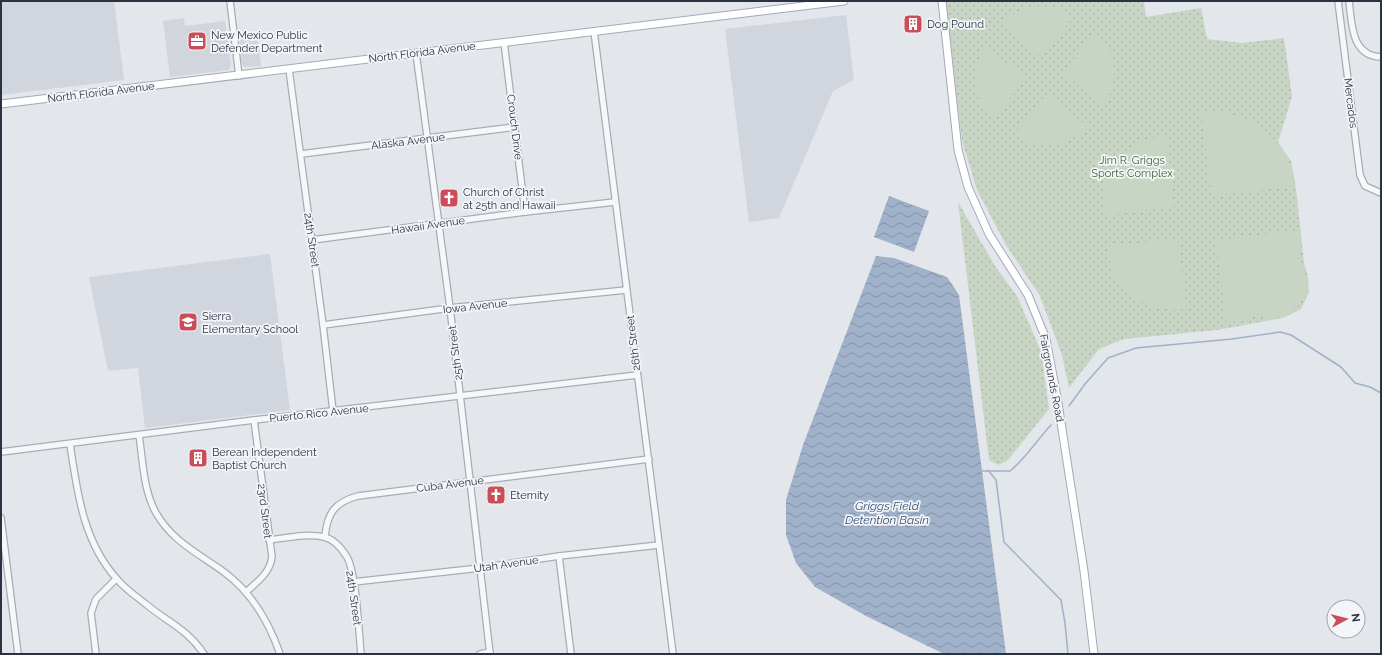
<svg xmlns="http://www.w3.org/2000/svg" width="1382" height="655" font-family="Raleway,sans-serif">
<defs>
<pattern id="grass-dots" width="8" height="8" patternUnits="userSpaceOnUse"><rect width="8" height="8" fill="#c8d5c5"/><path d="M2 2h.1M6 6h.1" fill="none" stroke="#acb7aa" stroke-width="1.8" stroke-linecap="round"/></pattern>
<pattern id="water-waves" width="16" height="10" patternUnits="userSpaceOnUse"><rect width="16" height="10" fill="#a0b2ca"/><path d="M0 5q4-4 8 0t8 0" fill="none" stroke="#8391a6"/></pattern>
</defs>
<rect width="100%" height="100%" fill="#e3e6eb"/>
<!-- built -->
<g fill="#d1d5dd">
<path d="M1,1H114L124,80L1,95Z"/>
<path d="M846,15L854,80L833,91L779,218L749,222L725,29Z"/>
<path d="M184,18L185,26L225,21L231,65L228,70L170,77L163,21Z"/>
<path d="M257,34L261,66L244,67L242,64L239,36Z"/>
<path d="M270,254L290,410L145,428L138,368L108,371L89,277Z"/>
</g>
<!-- grass -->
<g fill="url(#grass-dots)">
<path d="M946,1H1144L1146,17L1201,8L1207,39L1242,43L1284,38L1292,97L1278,142L1291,161L1296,188L1304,263L1308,276L1309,292L1301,309L1283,318L1217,330L1124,339L1099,349L1069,388L1062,355L1040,296L1006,245L977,190L962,141Z"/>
<path d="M958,202L995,266L1017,296L1041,351L1049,409L1008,460L999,465L989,460Z"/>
</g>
<!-- pitch -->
<g fill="#c8d5c5">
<path d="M1035,6L1056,7L1073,17L1042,57L1001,25L1013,14Z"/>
<path d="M1095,32C1118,58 1120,75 1104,106L1063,73Z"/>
<path d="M985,46L1026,78L994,119C970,94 969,77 985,46Z"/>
<path d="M1046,94L1088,127C1062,149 1045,152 1014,135Z"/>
<path d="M1201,112L1229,113L1251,122L1270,138L1288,159L1295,186L1212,196Z"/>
<path d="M1166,136L1174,207L1103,216C1101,185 1111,154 1142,141C1149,138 1158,138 1166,136Z"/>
<path d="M1301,230L1298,261L1306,275L1307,289L1300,304L1290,314L1278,318L1265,319L1257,314L1252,317L1226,324L1216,240Z"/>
<path d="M1178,239L1187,309L1171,310L1149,306L1128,293L1112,272L1107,246Z"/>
</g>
<!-- water -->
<g fill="url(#water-waves)">
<path d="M889,196L929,211L914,252L874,237Z"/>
<path d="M876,256L894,258L947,277L959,295L1006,654H944L866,616L815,587L796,563L786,535V500L803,445Z"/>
</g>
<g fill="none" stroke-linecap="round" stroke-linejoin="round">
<!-- stream -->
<g stroke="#a0b2ca" stroke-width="1.5">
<path d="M1069,406L1085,384L1108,358L1136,348L1232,339L1280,332L1291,335L1341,367L1355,383L1370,387L1381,393"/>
<path d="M988,470L996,480L1004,542L1061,600L1065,623L1068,654"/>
<path d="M980,471H1010C1026,458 1037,440 1051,425"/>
</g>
<!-- minor casing -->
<g stroke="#a8adb5" stroke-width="8">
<g id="minor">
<path d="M230,1L239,76"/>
<path d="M1338,1L1360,175L1365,186L1381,193"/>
<path d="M1349,1C1352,24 1351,56 1381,57"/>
<path d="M594,31L673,654"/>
<path d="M504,42L525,212"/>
<path d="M416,53L450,308L490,654"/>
<path d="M289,69L323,325L333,411"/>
<path d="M301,154L515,127"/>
<path d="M312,240L525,212L615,202"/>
<path d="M323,325L450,308L626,290"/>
<path d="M139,435C143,461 143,489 156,513C172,541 199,554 224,572C251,592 269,622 280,654"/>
<path d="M70,444C77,491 83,542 117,579C125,589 137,597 147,605C169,623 187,629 204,654"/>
<path d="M1,452L254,420L637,375"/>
<path d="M1,518L18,654"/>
<path d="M325,537C327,513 335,502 358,496L649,459"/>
<path d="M269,540C286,538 307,533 324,537C334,539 342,549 347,557C356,572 359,633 361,654"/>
<path d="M559,556L571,654"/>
<path d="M353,582L480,568L559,556L659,545"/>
<path d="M246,592C257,582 270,573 272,557L254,420"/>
<path d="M96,654L91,613L96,599L116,579"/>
<path d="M480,654L490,652"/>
</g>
</g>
<!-- major casing -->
<g stroke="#a3aab7" stroke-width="9">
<g id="major">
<path d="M942,1L958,150L968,187L989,234L1028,295L1046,339L1058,403L1084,571L1094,654"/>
<path d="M1,104L844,1"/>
</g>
</g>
<!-- minor -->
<use href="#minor" stroke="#f6f7f9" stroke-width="5.5"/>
<!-- major -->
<use href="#major" stroke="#fff" stroke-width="7"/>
</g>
<!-- icons -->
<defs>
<g id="building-square" transform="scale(1)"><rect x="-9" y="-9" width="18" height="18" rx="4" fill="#cc4d5a" stroke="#f3f5f8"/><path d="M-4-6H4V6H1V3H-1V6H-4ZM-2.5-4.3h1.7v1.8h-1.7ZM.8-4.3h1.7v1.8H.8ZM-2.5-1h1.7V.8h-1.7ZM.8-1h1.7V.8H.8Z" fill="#fff"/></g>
<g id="office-square" transform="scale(1)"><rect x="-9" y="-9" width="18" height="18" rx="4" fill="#cc4d5a" stroke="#f3f5f8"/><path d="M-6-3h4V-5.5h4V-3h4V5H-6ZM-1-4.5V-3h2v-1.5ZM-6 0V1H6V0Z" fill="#fff"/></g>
<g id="church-square" transform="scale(1)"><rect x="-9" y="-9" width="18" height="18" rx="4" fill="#cc4d5a" stroke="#f3f5f8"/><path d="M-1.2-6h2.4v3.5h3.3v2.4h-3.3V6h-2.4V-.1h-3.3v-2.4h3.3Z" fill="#fff"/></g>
<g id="school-square" transform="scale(1)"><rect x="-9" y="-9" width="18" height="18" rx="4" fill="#cc4d5a" stroke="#f3f5f8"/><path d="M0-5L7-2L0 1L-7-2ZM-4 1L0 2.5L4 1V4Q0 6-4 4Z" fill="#fff"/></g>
</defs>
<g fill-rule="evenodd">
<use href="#building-square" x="913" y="24"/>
<use href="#office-square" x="197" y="41"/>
<use href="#church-square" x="449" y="198"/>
<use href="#school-square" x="188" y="322"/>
<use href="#building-square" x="198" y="458"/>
<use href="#church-square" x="496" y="495"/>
</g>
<g text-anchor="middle" stroke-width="3.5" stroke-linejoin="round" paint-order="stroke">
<!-- poi labels -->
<g font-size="11" fill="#2b3343" stroke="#f3f5f8" text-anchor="start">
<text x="927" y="28">Dog Pound</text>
<text x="211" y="39">New Mexico Public<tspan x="211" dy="13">Defender Department</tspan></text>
<text x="463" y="196">Church of Christ<tspan x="463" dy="13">at 25th and Hawaii</tspan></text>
<text x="202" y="320">Sierra<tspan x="202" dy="13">Elementary School</tspan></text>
<text x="212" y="456">Berean Independent<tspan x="212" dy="13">Baptist Church</tspan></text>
<text x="510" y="499">Eternity</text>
</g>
<!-- street labels -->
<g font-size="11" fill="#2b3343" stroke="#f3f5f8">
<text transform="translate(422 52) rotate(-7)" y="4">North Florida Avenue</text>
<text transform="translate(101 92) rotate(-7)" y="4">North Florida Avenue</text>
<text transform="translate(1351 103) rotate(83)" y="4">Mercados</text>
<text transform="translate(515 127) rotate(83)" y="4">Crouch Drive</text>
<text transform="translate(408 141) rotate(-7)" y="4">Alaska Avenue</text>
<text transform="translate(428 225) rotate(-8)" y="4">Hawaii Avenue</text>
<text transform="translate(312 240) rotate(82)" y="4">24th Street</text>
<text transform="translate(475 306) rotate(-6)" y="4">Iowa Avenue</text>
<text transform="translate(633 343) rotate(-97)" y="4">26th Street</text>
<text transform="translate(455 353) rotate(-97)" y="4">25th Street</text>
<text transform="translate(1052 378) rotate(79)" y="4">Fairgrounds Road</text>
<text transform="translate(319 413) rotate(-6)" y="4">Puerto Rico Avenue</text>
<text transform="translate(450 484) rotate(-7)" y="4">Cuba Avenue</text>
<text transform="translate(265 511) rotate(83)" y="4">23rd Street</text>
<text transform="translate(506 564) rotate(-8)" y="4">Utah Avenue</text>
<text transform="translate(354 598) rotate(82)" y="4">24th Street</text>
</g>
<!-- park labels -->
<g font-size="11" fill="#3e5f39" stroke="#f3f5f8">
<text x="1132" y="164">Jim R. Griggs<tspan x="1132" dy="13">Sports Complex</tspan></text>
</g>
<!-- water labels -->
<g font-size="12" font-style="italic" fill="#365076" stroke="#f3f5f8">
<text x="887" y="510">Griggs Field<tspan x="887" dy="14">Detention Basin</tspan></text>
</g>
</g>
<!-- border -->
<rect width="1382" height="655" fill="none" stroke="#2b3343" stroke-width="4"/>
<!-- north arrow -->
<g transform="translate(1346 619) rotate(83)"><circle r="19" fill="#f3f5f8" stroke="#a3a7b0"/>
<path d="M0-3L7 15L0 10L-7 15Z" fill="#cc4d5a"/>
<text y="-6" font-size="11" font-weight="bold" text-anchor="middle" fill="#2b3343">N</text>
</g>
</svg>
